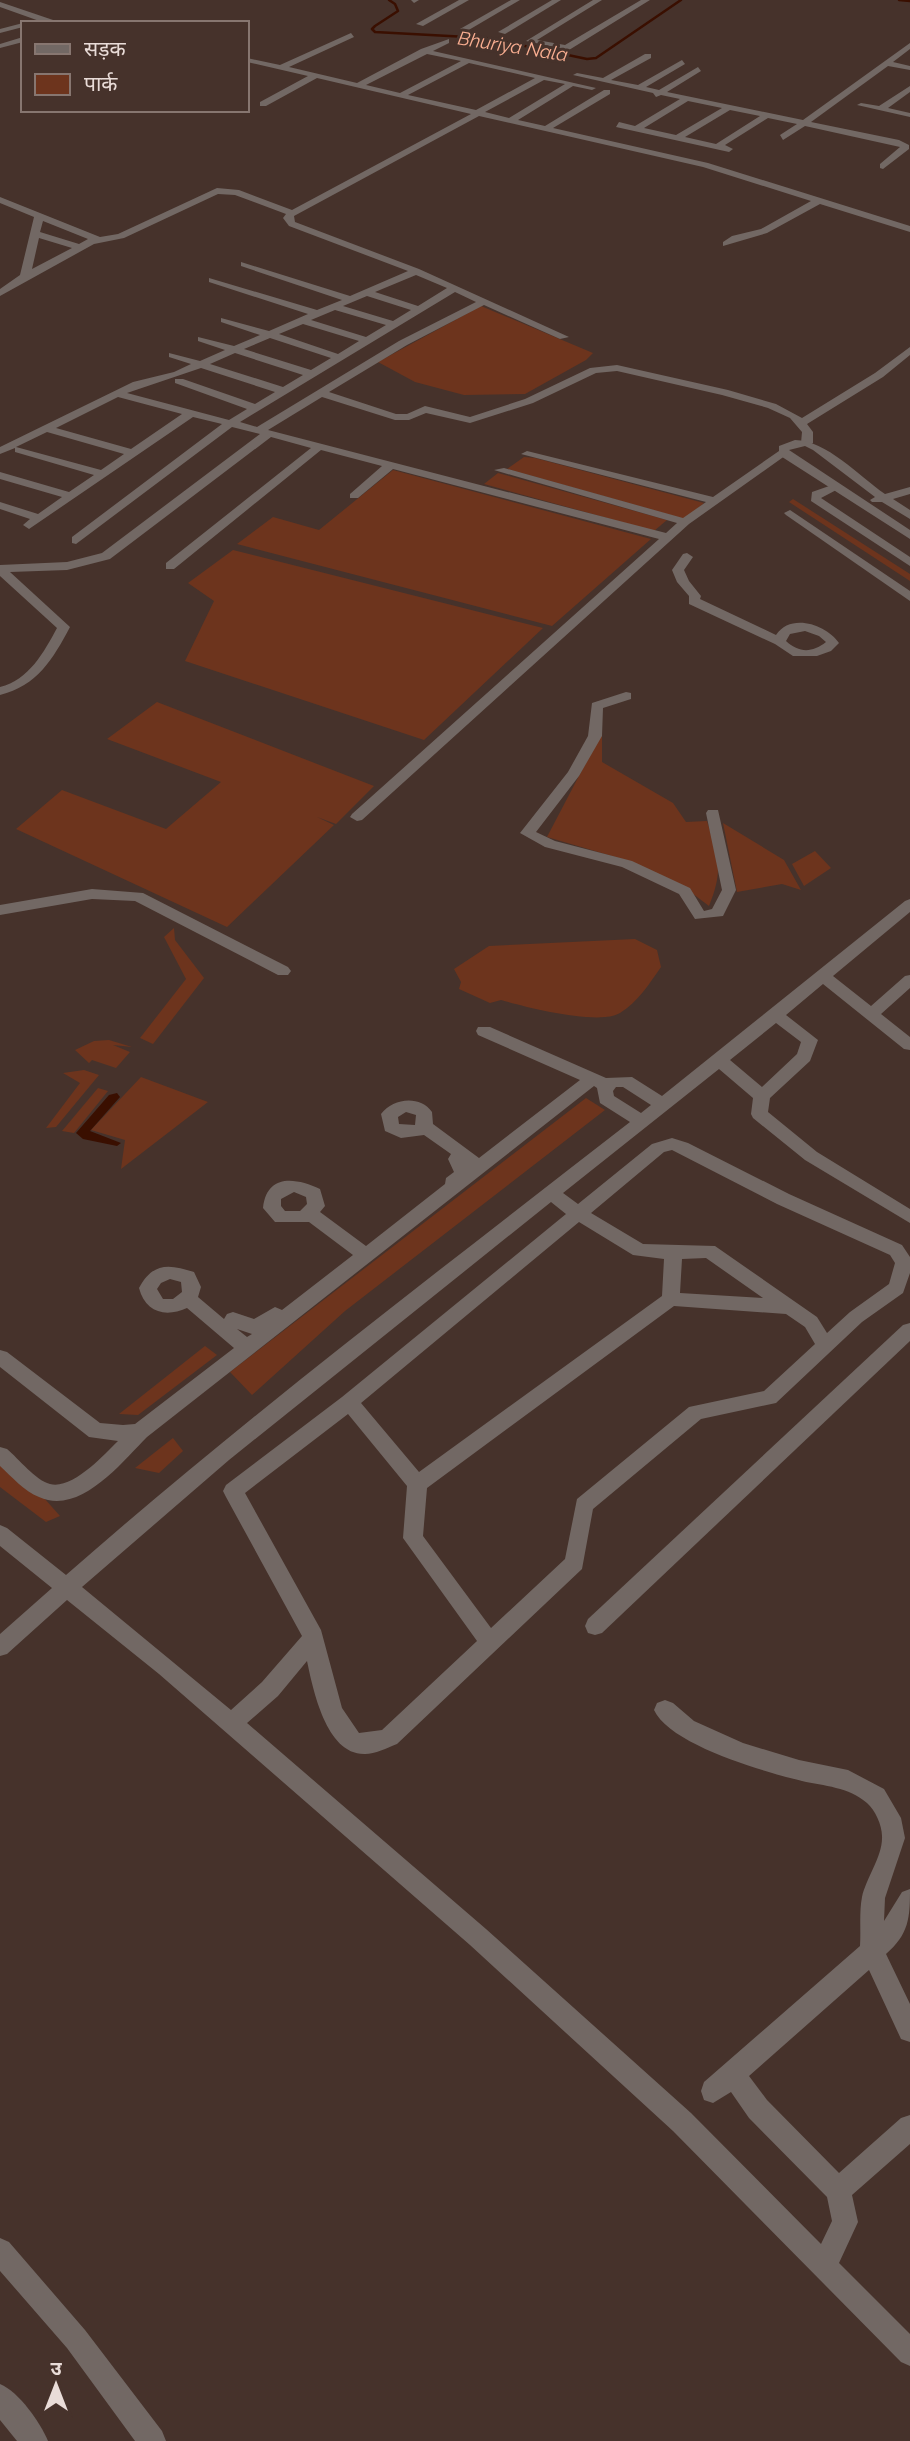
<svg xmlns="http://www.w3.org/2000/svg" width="910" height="2441" font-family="Raleway,'Noto Sans Devanagari',sans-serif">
<rect width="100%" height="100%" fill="#46322b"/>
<!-- green -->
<g fill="#6d341d">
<path d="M481,306L593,353L586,360L525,394L464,395L415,382L378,362Z"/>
<path d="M524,457L535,458L704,503L685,519L507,469Z"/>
<path d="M393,470L651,539L552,626L237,544L273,517L319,530Z"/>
<path d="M498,473L667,520L654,531L484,484Z"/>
<path d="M793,499L910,574V581L789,502Z"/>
<path d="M233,550L543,628L424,740L185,661L214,601L188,583Z"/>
<path d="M157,702L374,786L336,824L317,817L334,825L227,927L16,829L62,790L166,829L221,782L107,739Z"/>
<path d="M602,732V762L673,803L686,822L707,821C718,858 724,869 709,906L680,884L629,861L547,837Z"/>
<path d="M723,823L784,860L801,890L782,884L737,892Z"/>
<path d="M815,851L831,868L804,886L792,864Z"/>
<path d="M174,928L175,940L204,978L153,1044L140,1038L186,979L164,937Z"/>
<path d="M635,939L657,950L661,967C649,984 638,1002 620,1013C599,1026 525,1007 501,1000L490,1003L459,989L461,982L454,969L489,946Z"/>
<path d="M109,1040L132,1047L113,1045L130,1052L116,1068L92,1060L89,1063L75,1050L94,1041Z"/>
<path d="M84,1070L99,1075L56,1127L46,1128L80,1083L63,1073Z"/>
<path d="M141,1077L208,1102L121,1169L125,1140L91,1130Z"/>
<path d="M98,1088L108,1091L74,1133L62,1131Z"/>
<path d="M586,1098L605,1110L345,1311L252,1395L230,1372Z"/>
<path d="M205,1346L217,1355L138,1415L119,1414Z"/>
<path d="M173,1438L183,1451L159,1473L135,1468Z"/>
<path d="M0,1463L44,1498L60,1516L46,1522L0,1487Z"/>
</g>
<!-- water -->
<path fill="#3a0f00" d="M117,1093L120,1097L90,1131L121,1143L117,1146L83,1139L76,1133L109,1095Z"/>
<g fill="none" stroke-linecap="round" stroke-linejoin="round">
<!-- stream -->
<g stroke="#3a0f00" stroke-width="2.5">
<path d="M389,0L395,4L398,11L375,26L372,29L375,32L486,38L587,59L596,58L681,0"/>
<path d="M899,0L910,1"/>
</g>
<!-- minor -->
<g fill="#726864" fill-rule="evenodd">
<path d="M411,0H419L414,3Z"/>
<path d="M459,0H469L423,26L416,24Z"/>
<path d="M511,0H520L467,31L460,29Z"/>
<path d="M552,0H561L505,34L498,32Z"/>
<path d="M593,0H602L537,40L565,45L641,0H650L569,50L526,41Z"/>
<path d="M0,2L56,21L57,23H45L0,7Z"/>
<path d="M23,23V27L0,33V29Z"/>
<path d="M351,33L354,37L289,67L357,83L421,49L449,39V43L433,51L596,88L592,90L573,86L518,120L545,126L604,90H610V94L553,128L708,163L910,226V232L820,204L767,233L723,246V242L732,236L761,229L811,201L703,167L479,116L294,216L295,222L419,269L569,337L560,339L484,305L407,345L329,392L396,414H407L425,406L470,417L525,399L590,368L617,365L728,390L776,404L802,418L875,373L910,347V355L883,377L807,424L813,432V443L807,446L801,443L802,432L790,418L768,408L722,395L617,371L596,373L533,403L470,423L426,413L409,420H395L322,397L268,430L666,533L677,523L494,470L504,468L683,518L706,502L521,454L527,451L713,497L779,451L789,453L689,524L362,820L357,821L350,817L352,814L659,539L393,469L358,498H350V494L382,466L321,450L174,569H166V563L311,448L271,437L110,559L67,570L10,572L70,627C53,659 37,686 0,695V687C29,680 44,652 57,628L0,576V565L67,562L102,553L260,434L232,427L76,544L72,543V537L222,424L193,417L29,529L23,525L30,519L0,509V502L38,514L62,497L0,479V472L69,492L94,475L15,452V448L0,454V447L133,382L174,372L191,364L169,357V353L200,361L225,350L198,341V337L234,346L260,335L221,322V318L269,331L308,314L209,282V278L317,310L342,300L241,266V262L350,296L408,271L289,226L283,218L286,214L235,195L218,194L124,238L94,244L0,296V289L20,275L34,217L0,203V197L100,237L118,234L217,188L239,190L292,210L471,114L317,78L266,106H260V102L308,76L247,62V58L280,65ZM427,54L461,61L400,93L366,85ZM469,63L535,78L476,110L408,95ZM544,80L565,84L509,118L485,112ZM43,221L88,239L79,244L40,232ZM39,238L72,248L32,269ZM416,275L447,288L418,306L375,292ZM455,292L476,302L399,341L257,427L240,422ZM367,296L411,310L393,321L343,306ZM335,310L386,325L366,337L311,320ZM303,324L359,341L338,354L279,334ZM270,338L331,358L311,370L244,349ZM235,353L303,375L283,387L210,364ZM201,368L275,392L255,404L183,379H175V383L247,409L229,420L127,393ZM118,397L182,414L131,449L56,428ZM47,432L124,454L101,470L16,447Z"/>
<path d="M23,37V42L0,48V44Z"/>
<path d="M910,43V49L893,62L910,66V70L888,66L811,122L899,140L909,145V149L883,169L880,168V164L900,147L805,126L783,140L780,135L797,124L768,118L725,145L733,149L729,152L616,127L619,122L635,126L680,99L661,95L656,97L653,93L573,75L577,73L603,78L645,54H651V58L611,80L638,85L682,60L685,64L646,87L659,90L698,67L701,71L667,92L803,120ZM688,101L722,108L676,135L644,128ZM730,110L760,116L716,144L685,137Z"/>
<path d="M910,86V92L888,108L910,113V117L857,105L861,103L879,106Z"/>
<path d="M832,485L842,487L821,498L910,557V566L811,501L812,492Z"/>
<path d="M790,510L910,591V601L786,515L784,513Z"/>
<path d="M687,553L693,557L684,570L689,581L701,596L700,599L776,635C791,612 827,625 839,643L831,651L817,656H793L775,644L689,604V596L677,582L672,570L683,554ZM805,631L819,636L826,642C812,653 799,653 786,641L790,634Z"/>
<path d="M626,692L631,693V699L603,708L602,736L579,776L536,832L555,841L632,861L690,888L704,911L712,909L722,890L706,813L708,810H718L736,890L723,916L695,919L679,894L622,867L545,847L520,833L568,772L588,736L592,703Z"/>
<path d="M92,889L143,893L288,967L291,971L288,975H278L135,901L92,899L0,915V905Z"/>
<path d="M910,899V912L833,976L871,1006L905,976L910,975V988L881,1014L910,1037V1050L904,1049L823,984L786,1015L818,1040L810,1061L770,1098L768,1112L817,1152L910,1209V1223L805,1160L753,1118L751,1114L753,1098L719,1069L563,1193L578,1204L652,1144L672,1138L688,1143L789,1194L902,1245L910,1257V1273L903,1293L862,1322L776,1403L701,1419L593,1509L582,1569L397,1744C387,1748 375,1754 365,1754C326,1755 313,1689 307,1661L278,1696L247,1723L486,1929L691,2113L821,2244L832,2221L827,2197L749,2118L731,2092L713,2103L704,2100L701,2091L704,2082L860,1946C861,1930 859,1912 862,1897C866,1878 883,1856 882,1836C882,1825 875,1810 867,1803C849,1787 824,1786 802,1781C765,1772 670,1745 654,1710L657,1703L665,1700L673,1703L694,1721L743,1743L799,1760L848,1770L884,1789L901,1818L905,1838L885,1898L884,1921L902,1892L910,1889C910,1918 909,1934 886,1954L910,2004V2042L901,2039L869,1970L749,2076L767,2100L839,2173L901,2118L910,2115V2144L852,2195L858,2222L839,2263L910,2334V2366L901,2362L673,2131L470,1945L159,1674L67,1600L7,1654L0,1656V1634L52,1588L0,1546V1525L7,1528L66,1575C247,1416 440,1270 630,1122L600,1103L597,1088L594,1086L147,1437C122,1462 80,1516 39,1497C24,1491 12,1477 0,1466V1447L7,1449C19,1459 35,1480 50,1484C72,1490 104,1455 118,1441L89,1437L0,1367V1350L7,1352L100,1423L123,1425L135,1424L234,1348L187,1308C165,1318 145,1312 139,1288C153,1262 169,1264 194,1272L201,1287L198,1297L224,1319L227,1314L233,1312L254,1319L275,1307L282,1310L353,1255L309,1222H275L263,1208C267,1173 296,1178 320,1189L325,1206L320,1212L366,1246L445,1184L446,1178L454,1172L448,1159L451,1154L424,1135L401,1138L385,1131L381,1114C393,1098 420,1095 432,1112L433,1124L479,1158L580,1080L478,1035L476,1031L478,1027H490L606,1078L632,1077L662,1096L905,901ZM776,1023L801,1042L797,1054L762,1087L730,1060ZM616,1087H623L651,1105L641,1113L614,1096L613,1091ZM406,1112L416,1115L415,1125L399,1124L398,1117ZM672,1150L777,1204L890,1255L895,1263L889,1284L850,1312L827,1333L817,1317L715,1246L643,1244L591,1213L664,1152ZM294,1192L306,1197L307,1204L300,1211H285L281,1206V1199ZM551,1202L566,1214L342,1397L226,1485L223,1491L226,1497L302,1636L262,1682L231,1710L82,1587L229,1460ZM579,1222L633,1255L664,1259L662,1296L419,1472L361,1403ZM706,1258L763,1298L680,1293L682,1259ZM170,1279L181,1282L182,1292L173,1299H163L157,1289L161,1283ZM674,1306L786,1314L805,1327L815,1344L764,1391L689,1407L577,1499L565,1559L491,1628L423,1536L427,1488ZM237,1329L252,1334L247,1337ZM348,1414L407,1486L403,1538L477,1641L382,1730L359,1733L342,1708L321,1630L245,1493Z"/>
<path d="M910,1323V1341L602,1633L595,1635L588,1633L585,1626L588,1619L903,1325Z"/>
</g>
<!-- tertiary -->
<g fill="#726864" fill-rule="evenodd">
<path d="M795,440C826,440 859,476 885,494L910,487V494L893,499L910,510V519L882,502H872L870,500L875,497L813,450L805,446L789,450L910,530V539L779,455V446Z"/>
<path d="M0,2238L9,2242L85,2330L162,2431L166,2441H135L67,2348L0,2271Z"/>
<path d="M0,2384C19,2392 40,2422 48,2441H17L0,2420Z"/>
</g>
</g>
<g text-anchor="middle" stroke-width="6" stroke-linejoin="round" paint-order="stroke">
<!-- far-water labels -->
<g font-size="19" font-style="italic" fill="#f9ae91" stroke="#46322b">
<text transform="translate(513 46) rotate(9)" y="7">Bhuriya Nala</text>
</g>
</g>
<!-- legend -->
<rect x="21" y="21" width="228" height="91" fill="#46322b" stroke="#877670" stroke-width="2"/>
<rect x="35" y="44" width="35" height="10" fill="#726864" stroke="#877670" stroke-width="2"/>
<text x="84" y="56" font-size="21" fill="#e9dcd8">सड़क</text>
<rect x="35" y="74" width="35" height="21" fill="#6d341d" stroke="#877670" stroke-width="2"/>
<text x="84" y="91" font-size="21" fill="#e9dcd8">पार्क</text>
<!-- north arrow -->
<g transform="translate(56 2385)" stroke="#46322b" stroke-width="5" paint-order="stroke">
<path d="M0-5L12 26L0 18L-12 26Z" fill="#e9dcd8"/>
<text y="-10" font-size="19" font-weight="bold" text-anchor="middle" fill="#e9dcd8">उ</text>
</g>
</svg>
